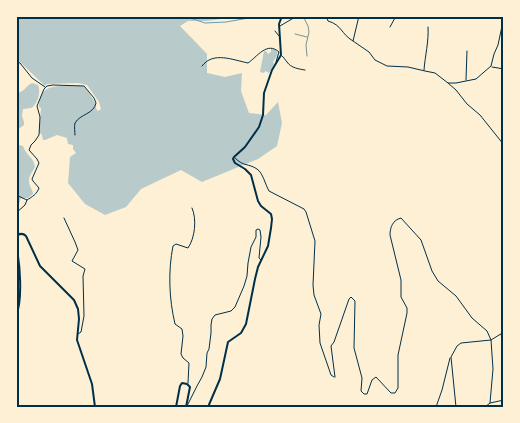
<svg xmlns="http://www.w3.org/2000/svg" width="520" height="423" font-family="'DM Sans',sans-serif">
<rect width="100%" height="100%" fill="#fdf0d5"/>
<!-- green -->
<g fill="#b9caca">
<path d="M20,16H235V17L207,21H188L180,26L207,54V73L225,77L242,73L241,91L249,113L266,115L278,102L282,123L277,146L258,159L202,182L181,170L141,189L126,207L105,215L85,204L68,183L70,157L76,153L73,149V145L68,144L67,138L57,135L45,140H43L42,135L39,132L41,108L39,107C39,84 56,86 73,86C78,86 81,85 85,88C88,91 92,97 94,101C96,105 95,108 98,111L101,109L99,102L87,85L78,83L47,84L45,86L18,60L16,59V18Z"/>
<path d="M271,48L276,50L278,54L273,62L274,64L269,73L265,71L264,73L260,72L264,51H266L268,54L271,52Z"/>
<path d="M32,83L38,85C41,92 38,104 31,108C30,108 24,109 23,109L22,116L24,122V125L16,131V93C23,93 26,86 32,83Z"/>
<path d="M19,145L23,146C26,156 34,157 35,167C31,174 27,178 30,186C31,189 33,191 33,194L28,198H21L18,207L16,208V147Z"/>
</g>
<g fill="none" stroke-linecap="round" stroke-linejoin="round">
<!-- stream -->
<path stroke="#669bbc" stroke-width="1" d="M184,16L205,23L226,22L260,16"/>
<!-- service -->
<g stroke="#003049" stroke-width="0.5">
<path d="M303,16L308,26L309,32L306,45L307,56"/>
<path d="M295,34L307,37"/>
</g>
<!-- minor -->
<g stroke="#003049" stroke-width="1">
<path d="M326,16L328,21C342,25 341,34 353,41L359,16"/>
<path d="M280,26L297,16"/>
<path d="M390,27L396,16"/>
<path d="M275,31L279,36"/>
<path d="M353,41L369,52L375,60L387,66L408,67L425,71L435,73L448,83H456L476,79L491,66L494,54L498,45L502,26L504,21"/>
<path d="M282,56C284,57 285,60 287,62C291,68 299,69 305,70"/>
<path d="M16,61L20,63L32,78L45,87"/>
<path d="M202,66C213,51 233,60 248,63C257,57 267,41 279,52L276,62"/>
<path d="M492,67L504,69"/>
<path d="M424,70C425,56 429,41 428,27"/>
<path d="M466,80L467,51"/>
<path d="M448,83L456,90L467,104L480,115L504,145"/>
<path d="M235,158C244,167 248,163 257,169C263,173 265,184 269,191L304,209L306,212L315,241L313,285L314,295L321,314L319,325L320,343L331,375L334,377"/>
<path d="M16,195L27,200L25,205L16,213"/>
<path d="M27,200C32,197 37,194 39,188L33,181L32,179L39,163L37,159L29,150L31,145L35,141L39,135L40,117L37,106L44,89L47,86L53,85L84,86L94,98L96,103C94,114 80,114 75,123C74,127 75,132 75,135"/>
<path d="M64,218L75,242L78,250L72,261L85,269L83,276L84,316L81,332L78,334"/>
<path d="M16,229L19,233"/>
<path d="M501,335L504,339"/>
<path d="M335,377L331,346L334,342L349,299L351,297L355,301L354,348L362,378L361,391L364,394H367L372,380L376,377L391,393H395L398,388V355L407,313V308L401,297V280L390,235C390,227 393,220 401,218L421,240L432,271L438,281L456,296L472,318L487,331L491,340L461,343L457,346L451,357L456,407"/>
<path d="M188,383L189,363L183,358L181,354L183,336L182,329L175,324C169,299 168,271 173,246L176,244L188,248C195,238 197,219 192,208"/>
<path d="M490,403L493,369L491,340L504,332"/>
<path d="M187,406L197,386L202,377L206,367L207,353L209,349L211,333V325L212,319L215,315L231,311L235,307L244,286L247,276L248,263L251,247L256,237V230L258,229L260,230L261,237L259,258L261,260"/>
<path d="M436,407L442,390L450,358"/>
<path d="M485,407L490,403L504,400"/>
</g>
<!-- tertiary -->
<g stroke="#003049" stroke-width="2">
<path d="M16,236C20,233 23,233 26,236L40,266L74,300L78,309L79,319L77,340L92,384L95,407"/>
<path d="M16,245C20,263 23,299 16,316"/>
<path d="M176,407L180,386L182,383L187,384L190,387L186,407"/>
<path d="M208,407L220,379L228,342L241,333L246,324L255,279L258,267L268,246L271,228L272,219L271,214L261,206L258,201L251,175L245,169L235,163L233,159L234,157L245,147L259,127L263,115L264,93L272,70L281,55L279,24L282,16"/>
</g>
</g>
<!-- border -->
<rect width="520" height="423" fill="none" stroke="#fdf0d5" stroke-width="35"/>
<rect x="18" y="18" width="484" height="388" fill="none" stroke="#003049" stroke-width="2"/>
</svg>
